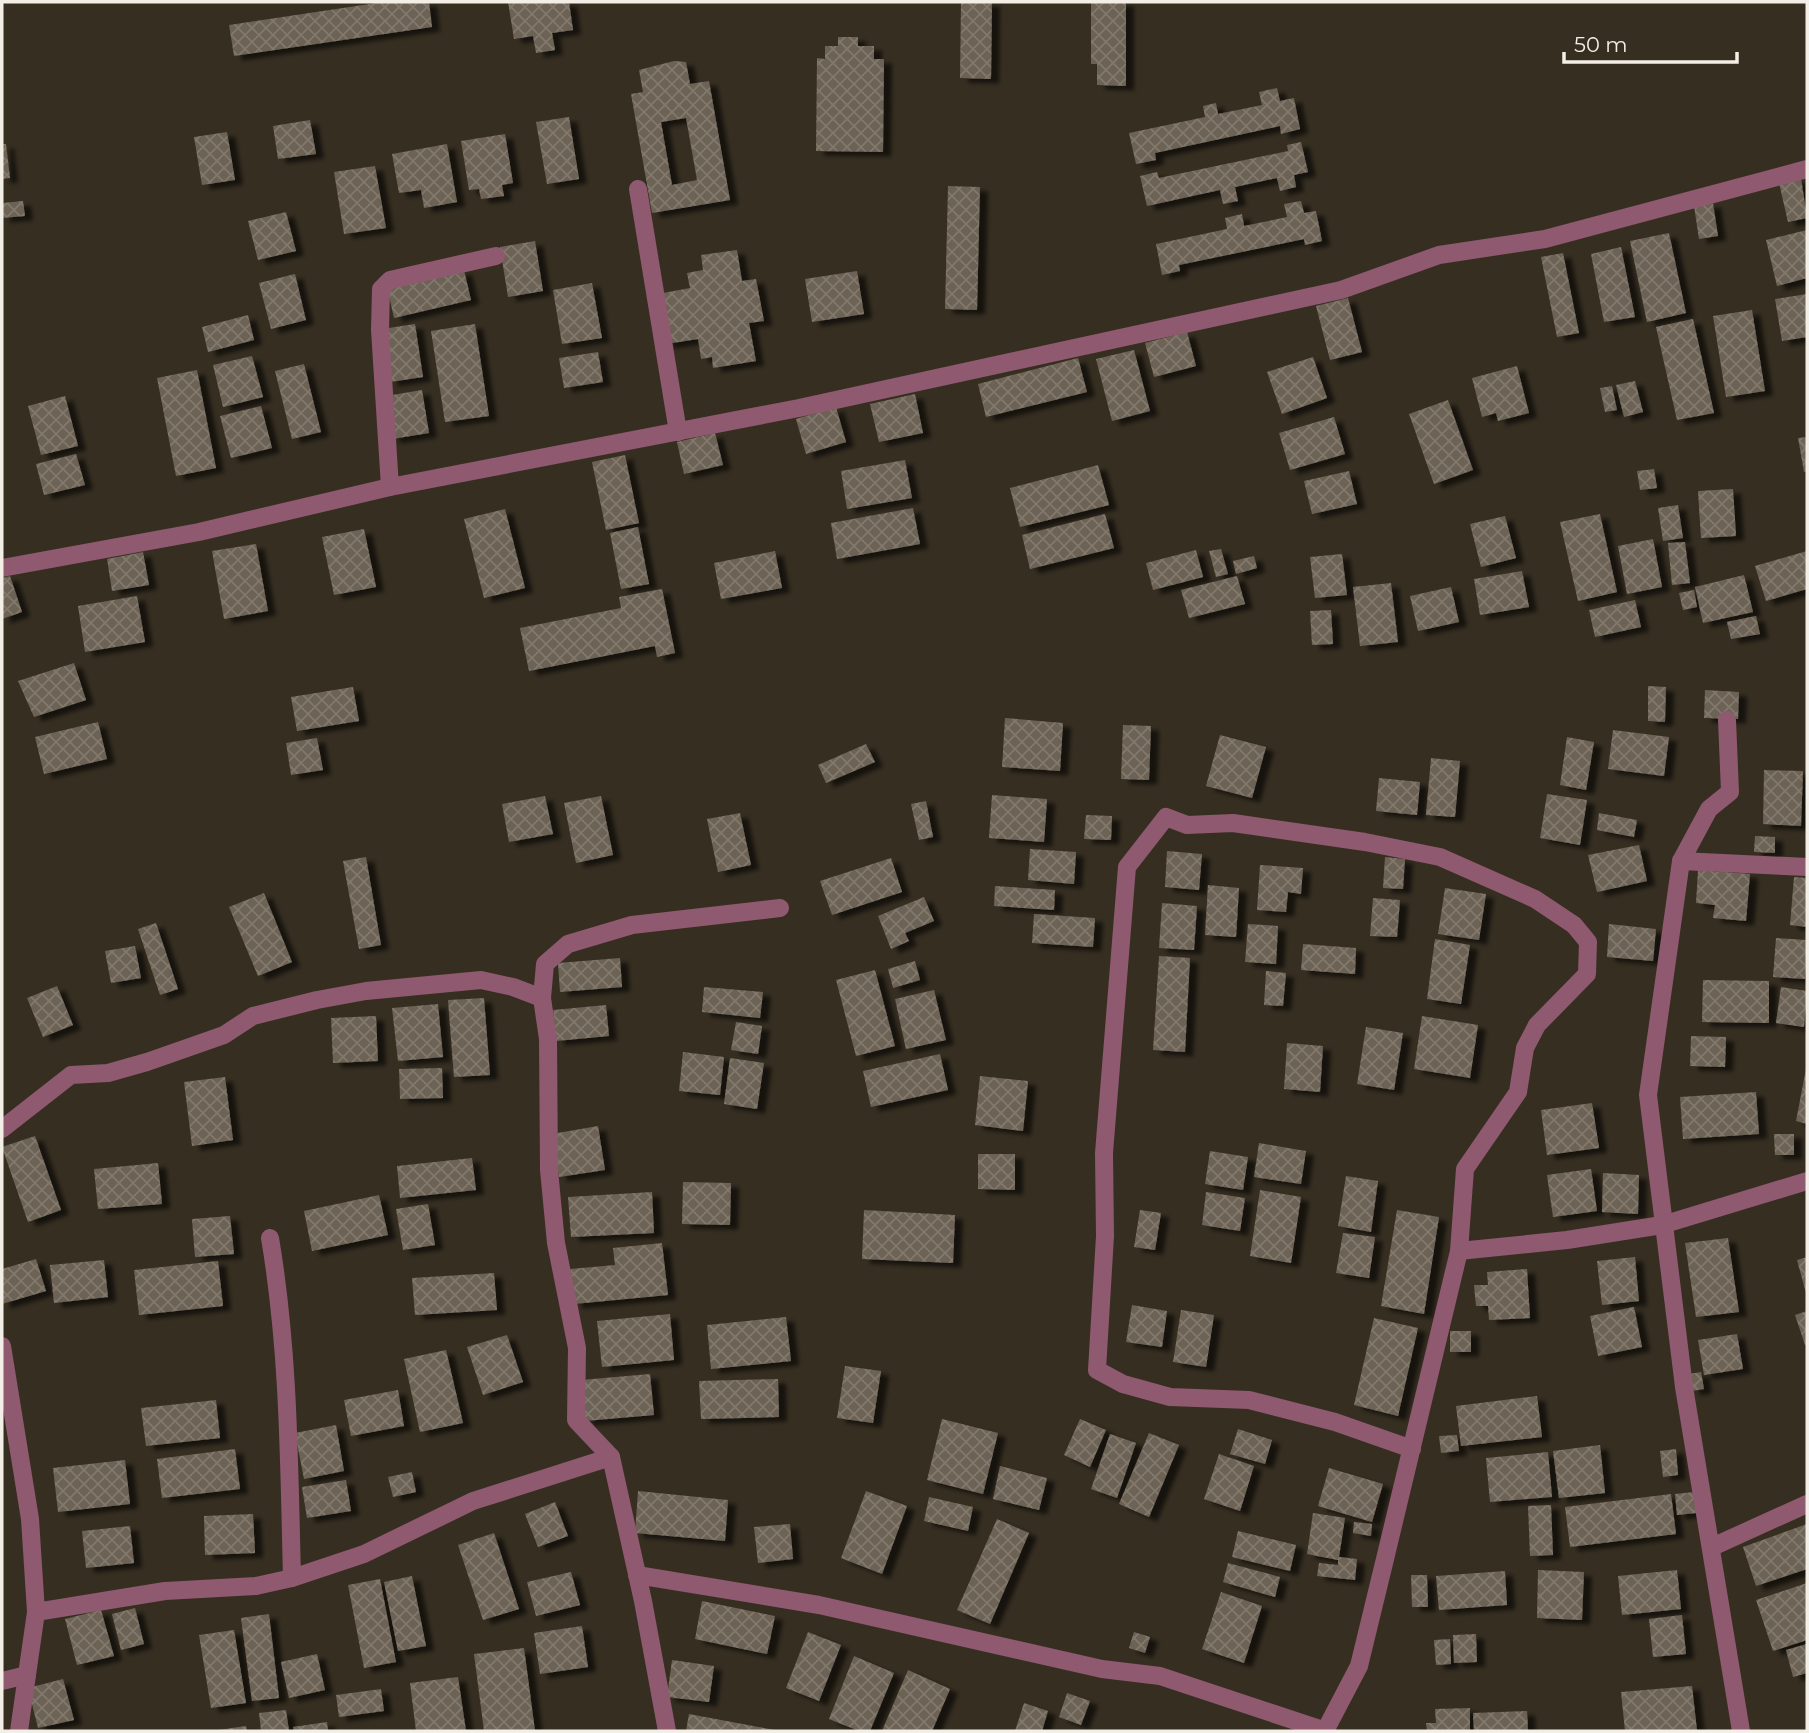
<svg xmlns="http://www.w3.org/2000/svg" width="1809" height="1733" font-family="Montserrat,sans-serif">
<defs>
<pattern id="building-cross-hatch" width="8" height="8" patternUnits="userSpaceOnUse" patternTransform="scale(1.75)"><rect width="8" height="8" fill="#6c6254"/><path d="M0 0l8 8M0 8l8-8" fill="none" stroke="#81796d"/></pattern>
<filter id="shadow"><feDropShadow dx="8" dy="4.5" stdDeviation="2" flood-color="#0009"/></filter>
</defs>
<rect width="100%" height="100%" fill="#362e21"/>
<!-- building -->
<g fill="url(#building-cross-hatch)" fill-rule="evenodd" filter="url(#shadow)">
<path d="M383,2H429L432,27L234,56L229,25Z"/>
<path d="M508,2H569L573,30L552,33L555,50L536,53L533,36L514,39Z"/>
<path d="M961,2H992L991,79L960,78Z"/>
<path d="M1091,2H1126V86L1097,85V64H1091Z"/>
<path d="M838,37H858V46H874V59H884L883,152L816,151L817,58L825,59V46H838Z"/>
<path d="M674,61L686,62L690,84L709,81L730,200L652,213L631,94L643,92L639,70ZM686,118L697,180L672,185L661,122Z"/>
<path d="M1277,88L1280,101L1294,98L1300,129L1281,134L1280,126L1155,153L1156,160L1136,164L1129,133L1205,117L1203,106L1216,103L1218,114L1262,105L1259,92Z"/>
<path d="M569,117L579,179L547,184L536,122Z"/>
<path d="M310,120L316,154L278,159L273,126Z"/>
<path d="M227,132L235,180L202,185L194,137Z"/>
<path d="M505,134L513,183L502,185L504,196L481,199L479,189L469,190L461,141Z"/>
<path d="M1301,142L1308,172L1294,175L1296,187L1280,191L1277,178L1235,187L1238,201L1223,204L1220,190L1147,206L1140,176L1157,172L1159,178L1288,151L1287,145Z"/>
<path d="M2,144H6L10,178L2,179Z"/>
<path d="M447,144L457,202L424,208L421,190L399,193L392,154Z"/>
<path d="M375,166L386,228L344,234L334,172Z"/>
<path d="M1801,178L1807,218L1788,222L1779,183Z"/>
<path d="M948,186L980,187L977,310L945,309Z"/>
<path d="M23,201L25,216L2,218V203Z"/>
<path d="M1301,201L1304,213L1316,211L1322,241L1305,245L1304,239L1179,265L1180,271L1162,275L1156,244L1227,229L1225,218L1242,214L1244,226L1287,217L1284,204Z"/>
<path d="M1713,203L1718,236L1699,239L1694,206Z"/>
<path d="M286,212L296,251L258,260L248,221Z"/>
<path d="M1807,230V278L1777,286L1766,240Z"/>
<path d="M1669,233L1686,313L1647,322L1630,241Z"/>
<path d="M535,241L543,291L508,297L500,247Z"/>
<path d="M1621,247L1635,317L1604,322L1591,254Z"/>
<path d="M737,250L742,281L756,279L764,321L749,323L756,361L713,368L712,357L701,359L698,339L666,344L658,294L690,288L687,273L703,270L701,255Z"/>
<path d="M1563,253L1579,333L1557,337L1541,257Z"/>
<path d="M464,270L471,300L394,318L387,287Z"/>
<path d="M857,271L864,314L812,322L805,279Z"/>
<path d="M295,274L306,320L271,329L259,283Z"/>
<path d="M592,283L602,338L562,344L553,290Z"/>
<path d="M1807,294V337L1782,341L1775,299Z"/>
<path d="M1348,298L1362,352L1330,360L1316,306Z"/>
<path d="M1752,310L1765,391L1726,397L1713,316Z"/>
<path d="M248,315L254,340L208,352L202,327Z"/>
<path d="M1693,319L1714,413L1677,420L1656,327Z"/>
<path d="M415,324L423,377L390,382L382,329Z"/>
<path d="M475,324L489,416L445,422L431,331Z"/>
<path d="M1187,332L1196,366L1154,377L1145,343Z"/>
<path d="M1134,350L1150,411L1112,421L1096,359Z"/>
<path d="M598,352L603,382L564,388L559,358Z"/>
<path d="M252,356L263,397L223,407L213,365Z"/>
<path d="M1313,357L1327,398L1282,414L1267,372Z"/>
<path d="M1078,358L1087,392L986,417L978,384Z"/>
<path d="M304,364L321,432L292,439L275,371Z"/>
<path d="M1517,366L1529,413L1498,421L1496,413L1482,417L1472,378Z"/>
<path d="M197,370L216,468L176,476L157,378Z"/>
<path d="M1635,381L1643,412L1624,417L1616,385Z"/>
<path d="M1612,386L1617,410L1605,412L1600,388Z"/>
<path d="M422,390L429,433L392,439L386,396Z"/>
<path d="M915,394L923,433L879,442L870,404Z"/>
<path d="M65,396L78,446L41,455L28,406Z"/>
<path d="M1448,400L1473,470L1434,484L1409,414Z"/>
<path d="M261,406L272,448L231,458L220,416Z"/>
<path d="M836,407L846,442L806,454L796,419Z"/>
<path d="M1334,417L1345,454L1290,470L1279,433Z"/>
<path d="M715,433L723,465L684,474L677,442Z"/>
<path d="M1807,437V472H1804L1798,438Z"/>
<path d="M76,454L85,485L44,495L36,464Z"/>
<path d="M625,455L639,523L606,530L592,462Z"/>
<path d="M905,460L912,498L847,509L841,471Z"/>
<path d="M1098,465L1109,505L1020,527L1010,488Z"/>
<path d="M1654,469L1657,488L1640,490L1637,471Z"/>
<path d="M1349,471L1357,504L1312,514L1304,481Z"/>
<path d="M1733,489L1736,536L1701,538L1698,491Z"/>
<path d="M1678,505L1683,538L1663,541L1658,508Z"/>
<path d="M913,508L920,544L837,559L831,523Z"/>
<path d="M505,509L525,588L484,598L464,519Z"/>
<path d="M1105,514L1114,548L1030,569L1022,535Z"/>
<path d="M1600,514L1617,592L1578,601L1560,522Z"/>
<path d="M1505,516L1516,558L1481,567L1470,524Z"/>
<path d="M638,527L649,584L621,589L610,533Z"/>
<path d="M364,529L376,587L334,595L322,537Z"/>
<path d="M1653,539L1662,587L1627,594L1618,546Z"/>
<path d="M1685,542L1690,583L1672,585L1668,543Z"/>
<path d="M256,544L268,611L224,619L212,551Z"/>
<path d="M1221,549L1228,574L1216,577L1209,551Z"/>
<path d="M1196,550L1203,577L1153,590L1146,563Z"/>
<path d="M775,551L782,588L721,599L714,563Z"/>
<path d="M1807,551V589L1766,601L1755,566Z"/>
<path d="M143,552L149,585L112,591L107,559Z"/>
<path d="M1342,554L1347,595L1315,598L1310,557Z"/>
<path d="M1254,556L1257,568L1236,574L1233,561Z"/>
<path d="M1522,571L1529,607L1480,615L1474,579Z"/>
<path d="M1744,575L1753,612L1703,623L1695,587Z"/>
<path d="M10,576L22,612L2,619V578Z"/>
<path d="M1237,576L1245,604L1189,618L1181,590Z"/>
<path d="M1391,583L1398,642L1360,646L1353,587Z"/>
<path d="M1451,587L1459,622L1418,631L1410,596Z"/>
<path d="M662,589L675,653L657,657L655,646L529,671L520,628L621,608L619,597Z"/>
<path d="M1694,590L1697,607L1683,610L1679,593Z"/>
<path d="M137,596L145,642L85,652L78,606Z"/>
<path d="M1635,600L1641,627L1595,637L1589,610Z"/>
<path d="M1331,610L1333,644L1312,645L1310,611Z"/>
<path d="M1756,616L1760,634L1731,639L1727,622Z"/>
<path d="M74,663L86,700L34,717L18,681Z"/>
<path d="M1648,686L1666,687L1665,722L1648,721Z"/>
<path d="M353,687L359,721L297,731L291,697Z"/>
<path d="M1705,690L1739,692L1738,719L1704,718Z"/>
<path d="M1005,718L1063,723L1060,771L1002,767Z"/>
<path d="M98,722L107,759L44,774L35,737Z"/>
<path d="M1123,725L1151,726L1149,780L1121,779Z"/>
<path d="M1613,730L1669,737L1664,776L1608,769Z"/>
<path d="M1220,735L1266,747L1252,798L1206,786Z"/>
<path d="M1567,737L1594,742L1586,790L1560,785Z"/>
<path d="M317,738L323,770L291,775L286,743Z"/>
<path d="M866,744L875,762L826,783L818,765Z"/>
<path d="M1431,758L1460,761L1455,817L1426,815Z"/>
<path d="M1764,770L1803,771L1801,826L1763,824Z"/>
<path d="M1379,778L1420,782L1417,815L1376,811Z"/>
<path d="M1547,794L1587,800L1580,845L1540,838Z"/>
<path d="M992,795L1047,799L1044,842L989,838Z"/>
<path d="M545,796L553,834L509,842L502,804Z"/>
<path d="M601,796L613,855L576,863L564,803Z"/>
<path d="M926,801L933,837L919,840L911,804Z"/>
<path d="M740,813L751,865L718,872L707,819Z"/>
<path d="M1599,813L1637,820L1634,837L1597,830Z"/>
<path d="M1086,815L1112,816L1111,840L1084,839Z"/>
<path d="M1755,836L1775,837V853L1754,852Z"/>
<path d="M1639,845L1647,881L1597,892L1588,855Z"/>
<path d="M1030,849L1076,852L1074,884L1028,880Z"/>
<path d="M1167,851L1202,854L1199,890L1165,887Z"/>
<path d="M366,857L381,945L359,949L343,861Z"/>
<path d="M1385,857L1405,859L1403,889L1383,888Z"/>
<path d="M891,858L902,892L832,915L820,881Z"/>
<path d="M1260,865L1303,868L1301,894L1288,892L1286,912L1257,910Z"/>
<path d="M1698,870L1750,874L1746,921L1713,918L1715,905L1696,903Z"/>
<path d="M1794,877L1807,878V927L1790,925Z"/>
<path d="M1208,885L1239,888L1236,937L1205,935Z"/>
<path d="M995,886L1055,890L1054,910L994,906Z"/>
<path d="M1445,888L1486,894L1479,940L1438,934Z"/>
<path d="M264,893L292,962L258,976L229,907Z"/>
<path d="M924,897L934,921L905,933L909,941L891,949L878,916Z"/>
<path d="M1373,898L1400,900L1397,937L1370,936Z"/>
<path d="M1162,903L1197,906L1194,950L1159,948Z"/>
<path d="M1034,914L1095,918L1093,947L1032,943Z"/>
<path d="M156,923L178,989L160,995L138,929Z"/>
<path d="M1248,924L1278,926L1276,964L1245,962Z"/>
<path d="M1609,924L1656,929L1653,961L1607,957Z"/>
<path d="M1776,938L1807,940L1805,979L1773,977Z"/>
<path d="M1435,939L1470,945L1461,1004L1427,999Z"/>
<path d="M1303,944L1356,948L1355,974L1301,970Z"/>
<path d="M135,946L141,978L111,983L105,951Z"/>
<path d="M1159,956L1190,958L1185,1052L1153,1050Z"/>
<path d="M620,958L622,987L560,992L558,963Z"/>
<path d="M915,961L920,980L893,988L888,969Z"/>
<path d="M875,970L895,1046L856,1056L836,980Z"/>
<path d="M1266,971L1286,973L1283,1006L1264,1005Z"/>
<path d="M1703,980L1769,981V1023L1702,1022Z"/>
<path d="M57,986L73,1025L43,1037L27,998Z"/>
<path d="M704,987L763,992L760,1018L702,1012Z"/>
<path d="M1781,987L1807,991L1804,1027L1776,1023Z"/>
<path d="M934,990L946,1040L906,1049L895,999Z"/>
<path d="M484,998L490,1075L454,1077L448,1000Z"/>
<path d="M438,1004L443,1057L398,1061L392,1008Z"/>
<path d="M606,1005L609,1036L556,1041L553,1010Z"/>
<path d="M376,1016L378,1061L333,1063L331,1018Z"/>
<path d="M1422,1016L1478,1025L1470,1078L1414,1069Z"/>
<path d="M736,1022L762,1026L758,1054L731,1050Z"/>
<path d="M1366,1027L1403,1033L1394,1090L1357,1084Z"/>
<path d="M1691,1036L1726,1037L1725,1067L1690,1066Z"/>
<path d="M1287,1043L1323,1046L1320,1092L1284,1089Z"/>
<path d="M683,1052L724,1057L720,1095L679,1091Z"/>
<path d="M940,1054L948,1090L871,1107L863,1071Z"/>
<path d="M730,1058L764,1063L757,1109L724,1104Z"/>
<path d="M442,1068L443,1098L400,1099L399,1069Z"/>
<path d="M1806,1069H1807V1124L1796,1121Z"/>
<path d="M980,1076L1028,1081L1023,1131L975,1125Z"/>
<path d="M225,1077L233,1140L192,1146L184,1082Z"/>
<path d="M1756,1092L1759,1134L1683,1139L1680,1097Z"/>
<path d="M1592,1103L1599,1148L1547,1155L1541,1110Z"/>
<path d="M598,1126L605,1170L559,1177L552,1134Z"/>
<path d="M1774,1134H1794V1155H1775Z"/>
<path d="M35,1136L61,1210L28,1222L2,1147Z"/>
<path d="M1259,1143L1306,1151L1301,1184L1254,1177Z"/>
<path d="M1210,1151L1248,1157L1243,1190L1205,1184Z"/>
<path d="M978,1154H1015V1190L978,1189Z"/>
<path d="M472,1158L476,1190L400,1198L397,1166Z"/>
<path d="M158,1163L162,1204L98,1209L94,1169Z"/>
<path d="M1591,1169L1597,1211L1553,1217L1547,1175Z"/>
<path d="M1603,1173L1639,1175L1638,1214L1602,1212Z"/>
<path d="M1346,1176L1378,1181L1371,1232L1338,1226Z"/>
<path d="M683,1182L731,1183L730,1225L682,1224Z"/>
<path d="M1260,1190L1301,1197L1291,1263L1250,1256Z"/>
<path d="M652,1192L654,1233L571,1237L568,1197Z"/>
<path d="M1206,1192L1245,1198L1240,1231L1202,1225Z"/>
<path d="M379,1195L388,1235L312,1251L304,1211Z"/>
<path d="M428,1204L435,1245L403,1250L396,1209Z"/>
<path d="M864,1210L955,1215L953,1263L862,1259Z"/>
<path d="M1140,1210L1161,1213L1155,1250L1134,1247Z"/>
<path d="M1397,1210L1439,1217L1424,1314L1381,1306Z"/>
<path d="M230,1216L234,1254L195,1257L192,1219Z"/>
<path d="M1343,1233L1375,1237L1369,1278L1336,1273Z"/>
<path d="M1728,1238L1739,1312L1696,1317L1685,1243Z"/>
<path d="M662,1243L668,1295L574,1304L570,1269L615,1265L613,1248Z"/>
<path d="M1635,1257L1639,1301L1602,1305L1597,1261Z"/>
<path d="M1807,1257V1293H1806L1797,1260Z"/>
<path d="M36,1259L46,1291L2,1304V1269Z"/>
<path d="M104,1260L108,1297L54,1303L50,1265Z"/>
<path d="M218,1261L223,1306L139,1315L134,1270Z"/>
<path d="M1527,1269L1530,1318L1489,1320L1488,1306H1476L1474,1285H1488L1487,1272Z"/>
<path d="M494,1273L497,1310L415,1315L412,1278Z"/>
<path d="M1132,1305L1167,1311L1162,1347L1126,1342Z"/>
<path d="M1634,1307L1642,1347L1598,1356L1590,1316Z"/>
<path d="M1181,1310L1214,1315L1206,1367L1173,1362Z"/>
<path d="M1807,1311V1344L1805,1345L1795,1315Z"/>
<path d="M670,1314L674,1360L602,1367L597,1321Z"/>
<path d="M786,1317L791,1361L711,1369L707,1325Z"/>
<path d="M1374,1318L1418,1328L1398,1416L1354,1405Z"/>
<rect x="1450" y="1331" width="21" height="21"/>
<path d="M1737,1334L1743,1369L1704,1375L1698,1340Z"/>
<path d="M507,1335L523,1382L483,1395L467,1347Z"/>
<path d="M446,1350L463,1423L420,1432L404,1359Z"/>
<path d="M845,1366L881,1371L873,1423L837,1418Z"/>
<path d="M1701,1372L1704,1389L1692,1391L1689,1374Z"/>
<path d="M650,1374L654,1415L585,1421L581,1380Z"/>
<path d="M778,1379L779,1417L701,1419L699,1381Z"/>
<path d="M398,1390L404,1426L351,1436L344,1400Z"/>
<path d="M1537,1396L1542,1437L1461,1446L1456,1406Z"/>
<path d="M216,1400L220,1438L146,1446L141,1408Z"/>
<path d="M942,1419L998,1433L983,1494L927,1480Z"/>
<path d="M1080,1419L1106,1430L1090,1467L1064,1455Z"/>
<path d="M336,1425L344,1471L304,1479L295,1433Z"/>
<path d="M1238,1429L1272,1440L1265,1464L1230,1454Z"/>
<path d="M1149,1433L1179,1445L1149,1517L1119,1504Z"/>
<path d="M1110,1434L1136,1443L1117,1498L1091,1489Z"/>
<path d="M1457,1435L1459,1451L1441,1453L1439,1436Z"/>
<path d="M1600,1445L1605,1493L1559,1498L1553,1451Z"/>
<path d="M235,1449L240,1489L162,1498L157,1459Z"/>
<path d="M1676,1449L1678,1475L1663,1477L1660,1451Z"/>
<path d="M1548,1452L1552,1497L1490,1502L1486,1458Z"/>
<path d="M1219,1454L1254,1466L1240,1511L1204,1499Z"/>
<path d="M125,1460L130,1504L58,1512L53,1468Z"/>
<path d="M1000,1466L1047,1478L1039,1510L993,1499Z"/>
<path d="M1329,1468L1383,1484L1372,1522L1318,1506Z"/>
<path d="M412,1472L416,1492L393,1497L388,1477Z"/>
<path d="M346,1480L351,1511L307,1518L302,1487Z"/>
<path d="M638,1491L728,1500L725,1541L635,1533Z"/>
<path d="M866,1491L907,1506L882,1574L841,1558Z"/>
<path d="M1694,1492L1696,1513L1677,1515L1675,1494Z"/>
<path d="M1671,1494L1676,1534L1570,1547L1565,1507Z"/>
<path d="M929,1497L973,1507L968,1531L924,1521Z"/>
<path d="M555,1502L568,1536L538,1547L525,1514Z"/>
<path d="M1551,1505L1553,1555L1530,1556L1528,1506Z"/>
<path d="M1313,1513L1345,1518L1339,1557L1357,1559L1355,1580L1317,1576L1319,1563L1338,1565V1560L1307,1554Z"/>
<path d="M253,1514L255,1553L205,1555L204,1516Z"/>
<path d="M997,1519L1029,1533L990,1624L957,1610Z"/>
<path d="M1354,1522L1372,1524L1371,1536L1353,1533Z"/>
<path d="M790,1524L793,1559L758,1563L754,1527Z"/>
<path d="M1807,1524V1569L1756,1586L1743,1547Z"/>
<path d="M130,1526L134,1563L86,1568L82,1531Z"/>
<path d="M1238,1531L1296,1545L1290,1571L1232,1557Z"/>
<path d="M494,1533L519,1609L483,1620L458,1545Z"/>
<path d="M1228,1563L1280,1577L1275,1597L1223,1582Z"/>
<path d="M1538,1570L1584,1572L1582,1620L1537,1618Z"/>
<path d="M1677,1570L1681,1609L1622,1615L1618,1576Z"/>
<path d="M1505,1571L1507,1605L1439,1610L1436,1576Z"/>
<path d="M571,1572L580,1605L536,1616L527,1582Z"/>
<path d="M1411,1575H1427L1428,1607H1412Z"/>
<path d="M412,1576L426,1646L398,1651L384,1582Z"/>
<path d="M380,1579L396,1662L364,1668L348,1585Z"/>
<path d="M1807,1583V1640L1773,1651L1756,1600Z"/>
<path d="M1221,1592L1262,1606L1244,1663L1202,1649Z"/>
<path d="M702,1601L775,1616L767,1654L695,1639Z"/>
<path d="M135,1608L144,1644L121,1650L112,1614Z"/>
<path d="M101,1610L114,1656L77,1665L65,1619Z"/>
<path d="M269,1614L279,1698L252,1701L241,1618Z"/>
<path d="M1682,1615L1686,1654L1653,1657L1649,1619Z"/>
<path d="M582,1626L588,1667L540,1674L534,1633Z"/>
<path d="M234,1630L246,1703L211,1708L199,1635Z"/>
<path d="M808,1632L841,1645L819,1701L786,1688Z"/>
<path d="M1134,1632L1150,1637L1145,1653L1129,1648Z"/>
<path d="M1476,1634L1477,1662L1454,1663L1453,1635Z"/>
<path d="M1450,1639L1451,1664L1436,1665L1434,1640Z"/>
<path d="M1807,1644V1673L1793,1677L1786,1650Z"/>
<path d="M524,1648L535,1731H484L474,1654Z"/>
<path d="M317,1654L325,1690L289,1698L281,1662Z"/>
<path d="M854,1656L894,1673L870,1731H859L829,1719Z"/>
<path d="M672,1660L714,1666L709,1702L667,1697Z"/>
<path d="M908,1670L950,1689L932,1731H882Z"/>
<path d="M458,1677L466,1731H416L410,1683Z"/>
<path d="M63,1679L74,1720L38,1728L28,1688Z"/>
<path d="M1692,1686L1697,1731H1625L1621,1692Z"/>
<path d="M381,1689L384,1711L339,1717L336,1695Z"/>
<path d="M1067,1693L1090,1701L1081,1725L1059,1717Z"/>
<path d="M1024,1703L1048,1711L1042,1731H1015Z"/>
<path d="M1470,1708V1731H1427L1426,1723H1436L1435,1709Z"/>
<path d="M286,1710L289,1731H261L259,1713Z"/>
<path d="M1527,1711L1528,1731H1474L1473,1713Z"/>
<path d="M689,1714L775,1730L774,1731H686Z"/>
<path d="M327,1722L328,1731H294L293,1727Z"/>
<path d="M246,1726L247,1731H219L218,1730Z"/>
</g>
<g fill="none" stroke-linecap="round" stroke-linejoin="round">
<!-- minor -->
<g stroke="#8f596f" stroke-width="18">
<path d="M638,189L678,432"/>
<path d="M390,487L380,330L381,289L390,280L496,256"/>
<path d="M2,568L199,532L390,487L799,408L1341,290L1439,255L1545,239L1807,169"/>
<path d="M1727,720L1730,792L1709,809L1681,861L1648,1095L1684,1387L1741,1731"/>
<path d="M1681,861L1807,867"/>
<path d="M2,1129L71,1075L108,1073L147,1062L224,1035L253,1016L317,1000L366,991L481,980L513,987L542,998"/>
<path d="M270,1238C289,1351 289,1463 292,1578"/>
<path d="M1459,1251L1567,1240L1662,1225L1807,1181"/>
<path d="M2,1346L30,1519L36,1612L19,1731"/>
<path d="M1712,1547L1807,1504"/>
<path d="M637,1575L819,1605L1102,1669L1160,1676L1326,1731"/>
<path d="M36,1612L165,1591L256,1586L292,1578L364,1554L473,1501L611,1457"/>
<path d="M2,1681L27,1675"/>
<path d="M667,1731L643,1601L611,1457L576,1420L577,1348L556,1243L549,1170L548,1039L542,998L545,964L568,944L632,925L780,908"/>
<path d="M1325,1731L1359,1666L1385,1559L1459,1251L1465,1169L1518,1092L1525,1048L1537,1025L1587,974L1588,942L1574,925L1535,899L1440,857L1365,842L1233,823L1187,825L1166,817L1127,867L1104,1153L1105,1236L1097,1370L1123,1384L1170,1397L1249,1400L1335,1422L1412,1449"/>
</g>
</g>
<!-- border -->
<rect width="1809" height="1733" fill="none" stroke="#f3eee6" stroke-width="7"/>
<!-- scale -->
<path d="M1564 52v10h173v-10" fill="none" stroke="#f3eee6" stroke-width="3.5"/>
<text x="1574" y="52" font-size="21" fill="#f3eee6" stroke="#362e21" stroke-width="5" paint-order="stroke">50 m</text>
</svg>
